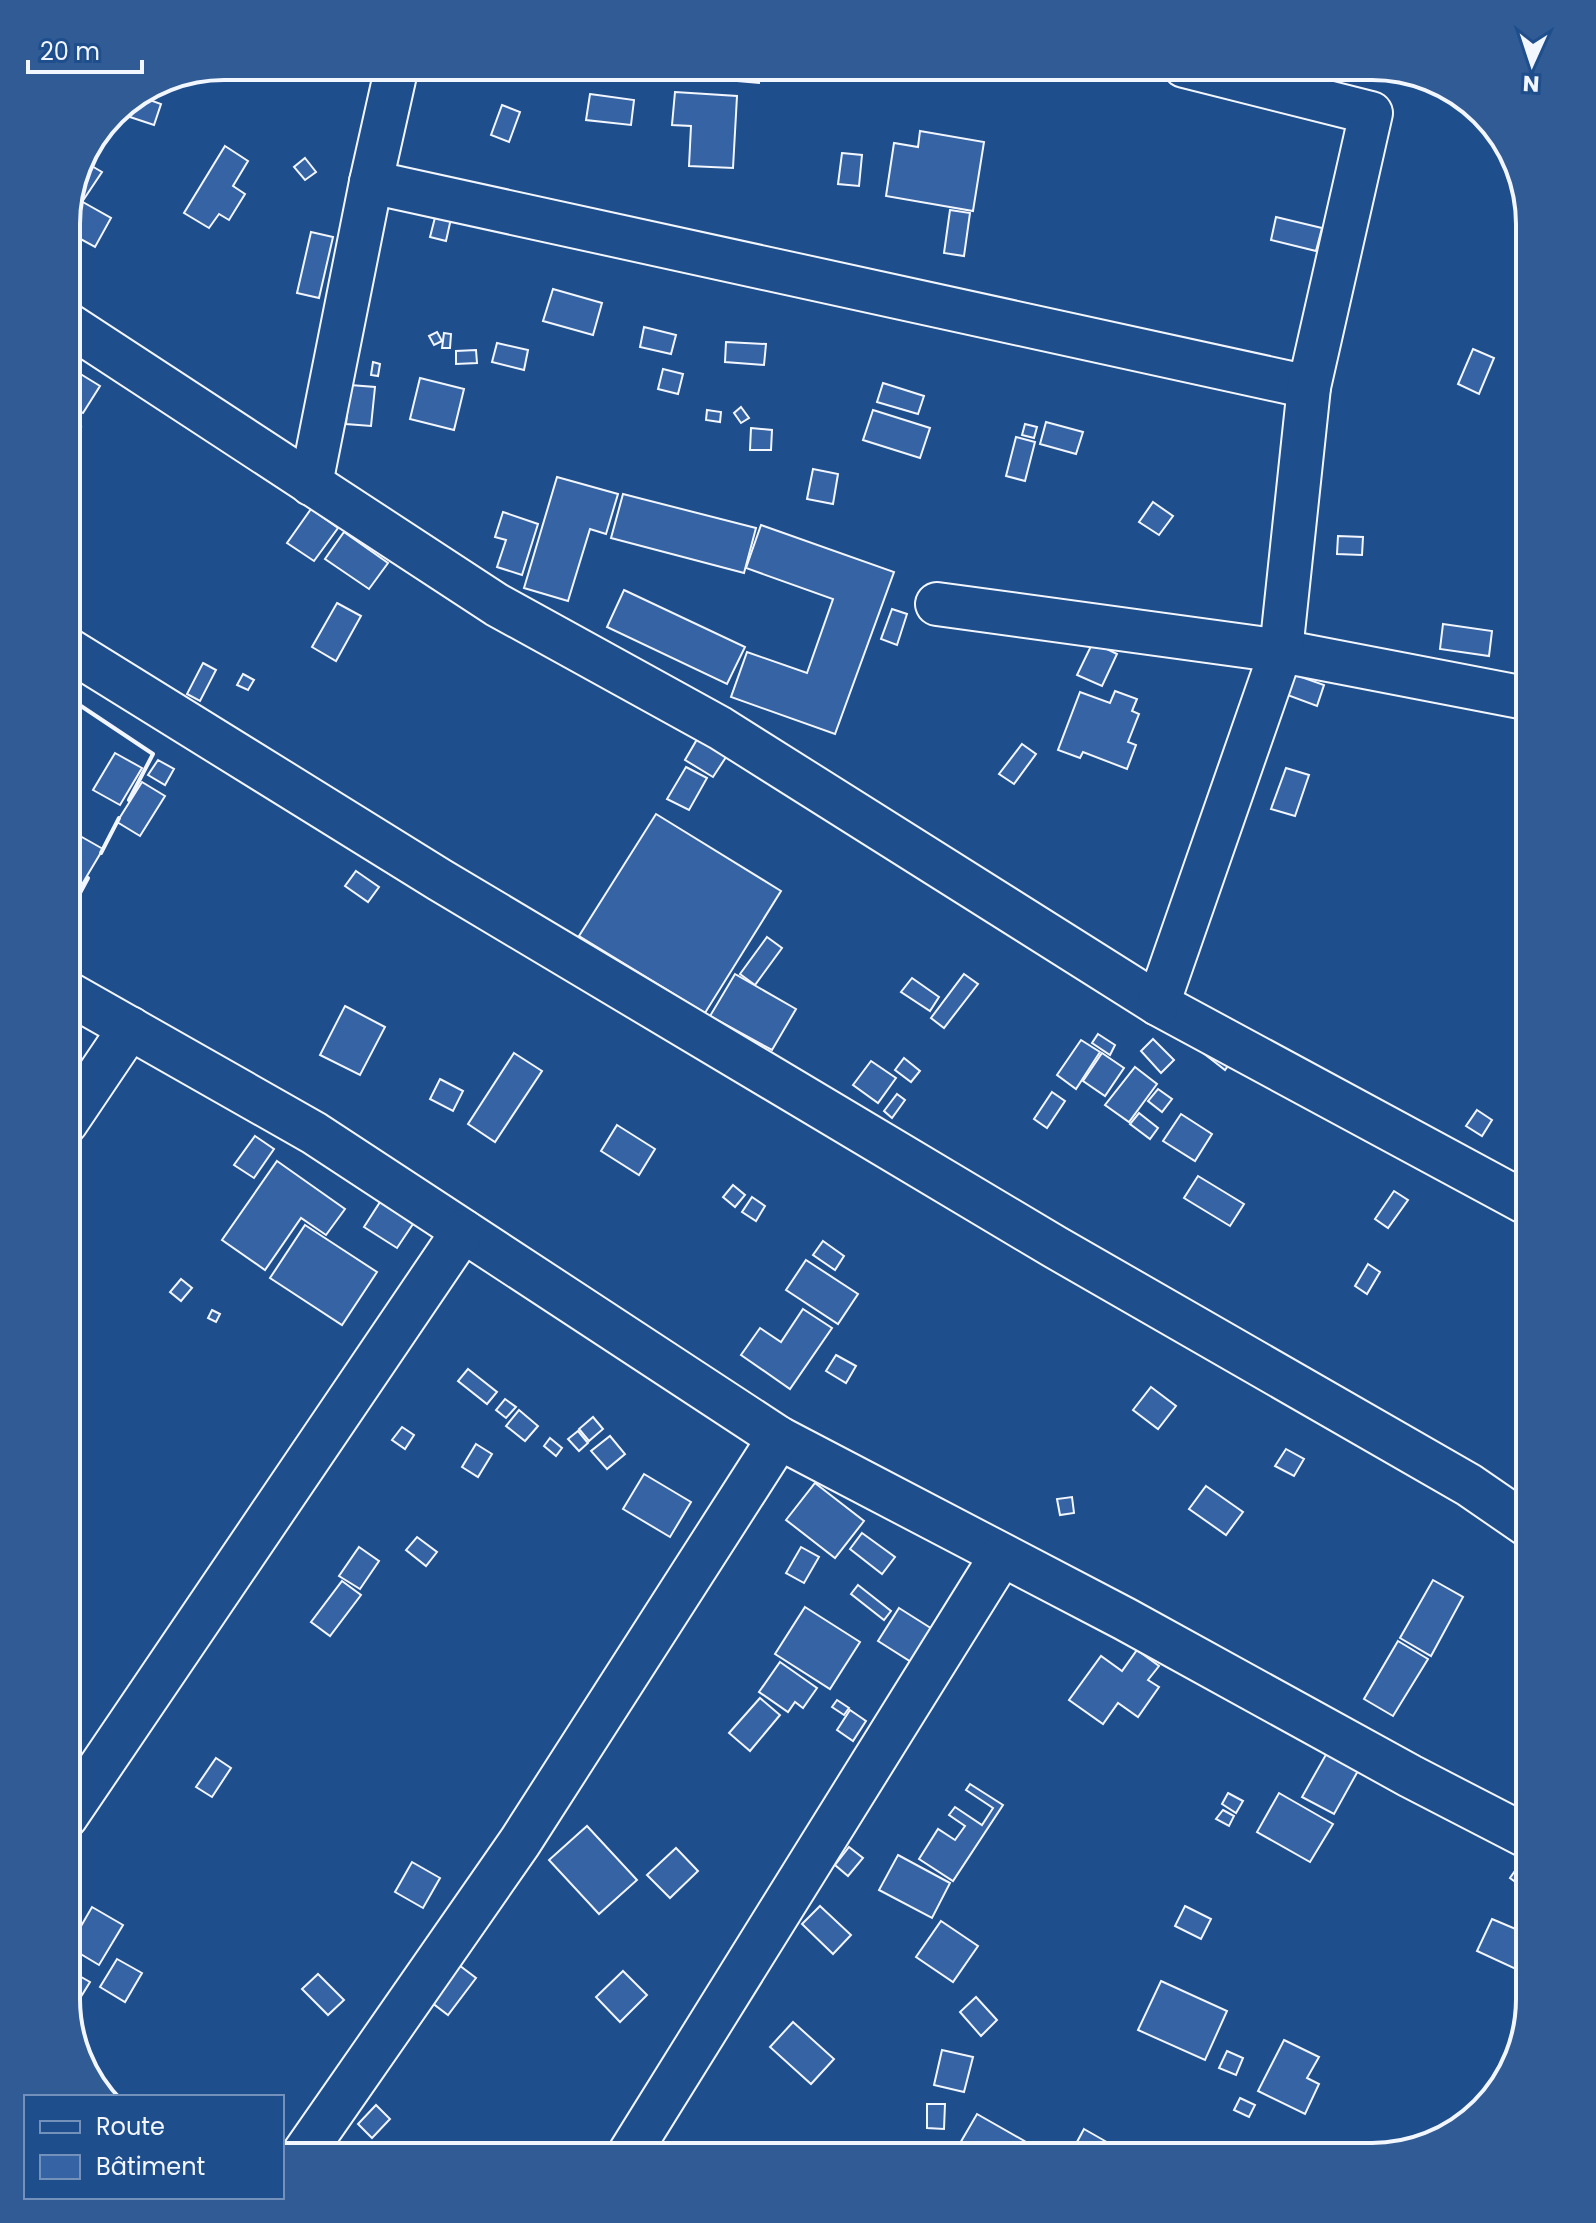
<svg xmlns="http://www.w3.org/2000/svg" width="1596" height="2223" font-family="Poppins,sans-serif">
<rect width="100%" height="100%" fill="#1f4e8c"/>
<!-- building -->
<g fill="#3563a3" stroke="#f2f6ff" stroke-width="2">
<path d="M248,66H268L264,76L247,70Z"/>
<path d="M740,66H761L759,83L738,81Z"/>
<path d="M787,66H825L823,74Z"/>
<path d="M675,92L737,96L733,168L689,166L691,126L672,125Z"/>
<path d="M590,94L634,100L631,125L586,120Z"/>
<path d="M136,95L161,104L154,125L118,113L120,105Z"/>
<path d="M502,105L520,112L509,142L491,135Z"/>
<path d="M920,131L984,142L973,211L886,196L894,143L918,147Z"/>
<path d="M225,146L248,161L233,186L245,194L229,220L219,214L209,228L184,213Z"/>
<path d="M842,153L862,155L859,186L838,184Z"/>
<path d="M305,158L316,172L305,180L294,167Z"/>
<path d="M90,165L102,172L84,199L72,192Z"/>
<path d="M1518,179L1527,211H1517Z"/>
<path d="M81,201L111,218L95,247L66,231Z"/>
<path d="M439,202L454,205L446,241L430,237Z"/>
<path d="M950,210L970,213L964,256L944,253Z"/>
<path d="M1276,217L1322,228L1316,251L1271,240Z"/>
<path d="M311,232L333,237L319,298L297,293Z"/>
<path d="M553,289L602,303L593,335L543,321Z"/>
<path d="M644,327L676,335L671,354L640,347Z"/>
<path d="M437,332L442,341L434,345L429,336Z"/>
<path d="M444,333L451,334L450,348H442Z"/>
<path d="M726,342L766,344L764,365L725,362Z"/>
<path d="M497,343L528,350L524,370L492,362Z"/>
<path d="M1473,349L1494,358L1479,394L1458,384Z"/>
<path d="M476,350L477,363L456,364V351Z"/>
<path d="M373,362L380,364L378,376L371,375Z"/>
<path d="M663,369L683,374L678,394L658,389Z"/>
<path d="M74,370L100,386L83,413L66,403V382Z"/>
<path d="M420,378L464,389L454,430L410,419Z"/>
<path d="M883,383L924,396L918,414L877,402Z"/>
<path d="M350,385L375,387L371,426L346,424Z"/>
<path d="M741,407L749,418L741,423L734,413Z"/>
<path d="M707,410L721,412L720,422L706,420Z"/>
<path d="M873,410L930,428L920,458L863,440Z"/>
<path d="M66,418L81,427L66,449Z"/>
<path d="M1046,422L1083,432L1076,454L1040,444Z"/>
<path d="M1025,424L1037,427L1034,438L1022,435Z"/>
<path d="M751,428L772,430L771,450H750Z"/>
<path d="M1016,437L1035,442L1025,481L1006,476Z"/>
<path d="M813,469L838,474L833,504L807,499Z"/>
<path d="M557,477L618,494L606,534L590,529L568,601L524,588Z"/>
<path d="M623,494L756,528L744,573L611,538Z"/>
<path d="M1153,502L1173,516L1159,535L1139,522Z"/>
<path d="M311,509L338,528L314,561L287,543Z"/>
<path d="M503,512L538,524L522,575L497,567L506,540L495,537Z"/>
<path d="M761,525L894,572L835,734L731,697L747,652L807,673L833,599L746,568Z"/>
<path d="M344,532L388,563L369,589L325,559Z"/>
<path d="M1338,536L1363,537L1362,555L1337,554Z"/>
<path d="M624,590L745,647L727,684L607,627Z"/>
<path d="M337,603L361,616L336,661L312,647Z"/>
<path d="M892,609L907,614L897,645L881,639Z"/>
<path d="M1443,624L1492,631L1489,656L1440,649Z"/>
<path d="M1093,642L1117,654L1102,686L1077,675Z"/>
<path d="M203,663L216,670L200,701L187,694Z"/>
<path d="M1290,673L1324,685L1317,706L1282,693Z"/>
<path d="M243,674L254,680L248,690L237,685Z"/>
<path d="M1115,691L1137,699L1132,711L1139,714L1128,742L1136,745L1127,769L1083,752L1080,758L1058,750L1080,692L1110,703Z"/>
<path d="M699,736L728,754L713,777L685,760Z"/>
<path d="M1022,744L1036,754L1014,784L999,774Z"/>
<path d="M115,753L142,768L120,805L93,790Z"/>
<path d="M158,760L174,769L165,785L148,775Z"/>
<path d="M686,767L707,778L689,810L667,799Z"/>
<path d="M1286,768L1309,775L1295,816L1271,809Z"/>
<path d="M142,782L165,796L140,836L117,822Z"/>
<path d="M656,814L781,891L705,1013L579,936Z"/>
<path d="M66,828L103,849L81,886L66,877Z"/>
<path d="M356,871L379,887L368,902L345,886Z"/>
<path d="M66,894L75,899L66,914Z"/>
<path d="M767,937L782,948L755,985L740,974Z"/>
<path d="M735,974L796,1009L772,1050L710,1016Z"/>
<path d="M964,974L978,984L944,1028L931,1018Z"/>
<path d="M912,978L939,997L930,1011L901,992Z"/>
<path d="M345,1006L385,1027L360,1075L320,1055Z"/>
<path d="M66,1032L74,1037L66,1049Z"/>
<path d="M1098,1034L1115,1045L1110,1055L1092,1043Z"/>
<path d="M1153,1039L1174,1060L1161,1073L1141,1051Z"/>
<path d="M1213,1039L1235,1056L1225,1070L1202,1052Z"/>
<path d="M1081,1040L1100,1052L1076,1089L1057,1075Z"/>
<path d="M514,1053L542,1071L495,1142L468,1124Z"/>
<path d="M1102,1053L1124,1068L1105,1096L1083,1081Z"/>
<path d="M904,1058L920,1071L911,1082L895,1070Z"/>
<path d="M871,1061L896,1078L878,1103L853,1085Z"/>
<path d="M1135,1067L1157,1084L1129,1122L1105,1105Z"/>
<path d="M440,1079L463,1091L453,1111L430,1099Z"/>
<path d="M1158,1089L1172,1099L1162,1112L1148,1101Z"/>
<path d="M1052,1092L1065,1101L1047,1128L1034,1119Z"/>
<path d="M897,1094L905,1100L892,1118L884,1111Z"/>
<path d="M1477,1110L1492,1120L1482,1136L1466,1126Z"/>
<path d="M1139,1113L1158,1128L1150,1139L1130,1124Z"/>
<path d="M1181,1114L1212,1134L1195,1161L1163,1141Z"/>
<path d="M617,1125L655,1149L639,1175L601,1151Z"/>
<path d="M255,1136L274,1149L254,1178L234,1165Z"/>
<path d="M277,1161L345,1209L326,1235L301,1218L265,1270L222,1240Z"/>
<path d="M1198,1176L1244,1204L1230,1226L1184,1198Z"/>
<path d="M733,1185L745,1195L735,1207L723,1197Z"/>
<path d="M1394,1191L1408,1200L1388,1228L1375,1219Z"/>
<path d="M752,1197L765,1206L756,1221L742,1212Z"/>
<path d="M382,1199L415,1221L397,1248L364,1227Z"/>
<path d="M305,1225L377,1272L342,1325L270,1278Z"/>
<path d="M823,1241L844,1256L835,1270L813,1255Z"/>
<path d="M806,1260L858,1294L838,1324L786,1290Z"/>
<path d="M1368,1264L1380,1272L1367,1294L1355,1286Z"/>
<path d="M181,1279L192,1288L181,1301L170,1292Z"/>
<path d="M803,1309L832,1328L790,1389L741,1355L760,1328L781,1342Z"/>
<path d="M212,1310L220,1314L216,1322L208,1318Z"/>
<path d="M1530,1342V1370L1517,1362Z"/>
<path d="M836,1355L856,1366L846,1383L826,1371Z"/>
<path d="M468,1369L497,1392L487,1404L458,1381Z"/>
<path d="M1151,1387L1176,1406L1158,1429L1133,1410Z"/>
<path d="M505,1399L516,1407L506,1418L496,1410Z"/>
<path d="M519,1410L538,1426L525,1441L506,1426Z"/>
<path d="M593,1417L603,1429L589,1441L579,1429Z"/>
<path d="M402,1427L414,1435L405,1449L392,1440Z"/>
<path d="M578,1431L588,1443L579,1451L568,1439Z"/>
<path d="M610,1436L625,1454L607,1469L591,1451Z"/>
<path d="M550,1438L562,1448L556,1456L544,1446Z"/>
<path d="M476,1444L492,1454L478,1477L462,1467Z"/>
<path d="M1286,1449L1304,1459L1294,1476L1275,1466Z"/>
<path d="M66,1465L78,1472L66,1489Z"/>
<path d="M644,1474L691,1502L670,1537L623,1509Z"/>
<path d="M815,1483L864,1521L835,1558L786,1520Z"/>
<path d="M1206,1486L1243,1512L1226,1535L1189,1509Z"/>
<path d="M1072,1497L1074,1513L1060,1515L1057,1499Z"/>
<path d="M862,1533L895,1557L882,1574L850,1549Z"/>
<path d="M417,1537L437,1552L426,1566L406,1550Z"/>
<path d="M359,1547L379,1561L360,1589L339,1576Z"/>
<path d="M801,1547L819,1557L804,1583L786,1573Z"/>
<path d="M66,1567L78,1576L66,1593Z"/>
<path d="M1433,1580L1463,1597L1431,1656L1400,1638Z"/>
<path d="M342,1581L361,1595L330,1636L311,1622Z"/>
<path d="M858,1585L891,1611L884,1620L851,1594Z"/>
<path d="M805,1607L860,1642L830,1689L775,1654Z"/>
<path d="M899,1608L937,1632L916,1665L878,1641Z"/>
<path d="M1398,1641L1428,1659L1393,1716L1364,1699Z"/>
<path d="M1137,1650L1159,1666L1148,1680L1159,1687L1138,1717L1118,1703L1103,1724L1069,1700L1101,1656L1122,1671Z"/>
<path d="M780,1662L817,1688L803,1708L795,1702L788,1712L759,1692Z"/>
<path d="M760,1698L780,1715L750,1751L729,1733Z"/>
<path d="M837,1700L849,1708L844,1715L832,1707Z"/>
<path d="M850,1710L866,1721L853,1741L837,1730Z"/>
<path d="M1328,1751L1359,1769L1334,1814L1302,1797Z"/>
<path d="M216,1758L231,1768L212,1797L196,1787Z"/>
<path d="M970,1784L1003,1805L953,1881L919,1859L938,1829L955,1840L965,1826L949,1815L955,1807L982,1825L993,1808L966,1790Z"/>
<path d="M1228,1793L1243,1801L1236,1813L1222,1804Z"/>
<path d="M1279,1793L1333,1824L1310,1862L1257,1832Z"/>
<path d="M1223,1810L1234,1816L1229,1826L1216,1819Z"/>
<path d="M587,1826L637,1880L599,1914L549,1860Z"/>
<path d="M849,1847L863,1858L848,1876L835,1865Z"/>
<path d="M676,1848L698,1871L670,1898L647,1875Z"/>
<path d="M898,1855L950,1883L932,1918L879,1890Z"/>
<path d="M1524,1858L1530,1863L1529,1892L1510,1878Z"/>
<path d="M412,1862L440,1878L423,1908L395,1892Z"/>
<path d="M820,1906L851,1935L833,1954L802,1924Z"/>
<path d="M1185,1906L1211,1919L1201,1939L1175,1926Z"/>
<path d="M92,1907L123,1925L99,1965L69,1947Z"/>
<path d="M1492,1919L1530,1935V1943L1518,1970L1477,1951Z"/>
<path d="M941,1921L978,1946L953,1982L916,1957Z"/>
<path d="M447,1956L476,1978L448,2015L419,1993Z"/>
<path d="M117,1959L142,1973L125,2002L100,1987Z"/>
<path d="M69,1970L90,1982L74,2008L67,2004L66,1999V1974Z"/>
<path d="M623,1971L647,1995L620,2022L596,1997Z"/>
<path d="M318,1974L344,2000L328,2015L302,1989Z"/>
<path d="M1161,1981L1227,2011L1205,2060L1138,2030Z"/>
<path d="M976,1997L997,2020L981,2036L960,2012Z"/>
<path d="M793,2022L834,2059L811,2084L770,2047Z"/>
<path d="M1284,2040L1319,2057L1307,2078L1319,2084L1305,2114L1258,2091Z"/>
<path d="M942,2050L973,2057L964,2092L934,2085Z"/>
<path d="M1227,2051L1243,2058L1236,2075L1219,2068Z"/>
<path d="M1240,2098L1255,2105L1249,2117L1234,2110Z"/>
<path d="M927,2104H945L944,2129L927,2128Z"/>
<path d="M376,2105L390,2119L372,2138L358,2124Z"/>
<path d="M977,2114L1028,2143L1020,2157H980L959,2145Z"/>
<path d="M1084,2129L1119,2149L1114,2157H1079L1071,2153Z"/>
<path d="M1287,2144L1315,2157H1280Z"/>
</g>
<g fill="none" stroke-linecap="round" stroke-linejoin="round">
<!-- minor casing -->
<g stroke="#f2f6ff" stroke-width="46">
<g id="minor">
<path d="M371,182L1309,387"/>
<path d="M66,323L497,605L720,728L1158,1004L1530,1205"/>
<path d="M311,484L371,182L397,66"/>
<path d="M937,604L1281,651L1530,699"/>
<path d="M66,648L440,880L1055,1247L1469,1485L1530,1527"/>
<path d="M66,992L314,1133L779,1438L1125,1619L1410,1776L1530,1838"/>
<path d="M1158,1004L1281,651L1309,387L1371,113L1184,66"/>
<path d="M66,1123L130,1028"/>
<path d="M66,1817L463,1231"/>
<path d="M301,2157L520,1842L779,1438"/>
<path d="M627,2157L1001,1556"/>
</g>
</g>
<!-- minor -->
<use href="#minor" stroke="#1f4e8c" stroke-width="42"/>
<!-- wall -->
<g stroke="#f2f6ff" stroke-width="4">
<path d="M66,696L153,754L129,800"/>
<path d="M101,853L119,818"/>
<path d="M66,919L88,878"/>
</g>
</g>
<!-- crop -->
<path d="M0 0H1596V2223H0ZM224 80H1372A144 144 0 0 1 1516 224V1999A144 144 0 0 1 1372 2143H224A144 144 0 0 1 80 1999V224A144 144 0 0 1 224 80Z" fill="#305b95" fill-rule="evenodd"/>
<path fill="none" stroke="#f2f6ff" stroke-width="4" d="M224 80H1372A144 144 0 0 1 1516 224V1999A144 144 0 0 1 1372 2143H224A144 144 0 0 1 80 1999V224A144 144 0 0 1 224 80Z"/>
<!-- legend -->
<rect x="24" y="2095" width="260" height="104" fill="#1f4e8c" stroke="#7391ba" stroke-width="2"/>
<rect x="40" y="2121" width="40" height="12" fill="#1f4e8c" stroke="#7391ba" stroke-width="2"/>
<text x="96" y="2135" font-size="24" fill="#f2f6ff">Route</text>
<rect x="40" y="2155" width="40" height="24" fill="#3563a3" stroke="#7391ba" stroke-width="2"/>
<text x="96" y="2175" font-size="24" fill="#f2f6ff">Bâtiment</text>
<!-- north arrow -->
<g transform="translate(1532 64) rotate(183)" stroke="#1f4e8c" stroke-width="6" paint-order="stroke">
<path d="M0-6L14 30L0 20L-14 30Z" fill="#f2f6ff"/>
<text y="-12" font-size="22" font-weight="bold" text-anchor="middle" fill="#f2f6ff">N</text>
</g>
<!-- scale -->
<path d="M28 60v12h114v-12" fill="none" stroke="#f2f6ff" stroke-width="4"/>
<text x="40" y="60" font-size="24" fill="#f2f6ff" stroke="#1f4e8c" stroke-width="6" paint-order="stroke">20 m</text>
</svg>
